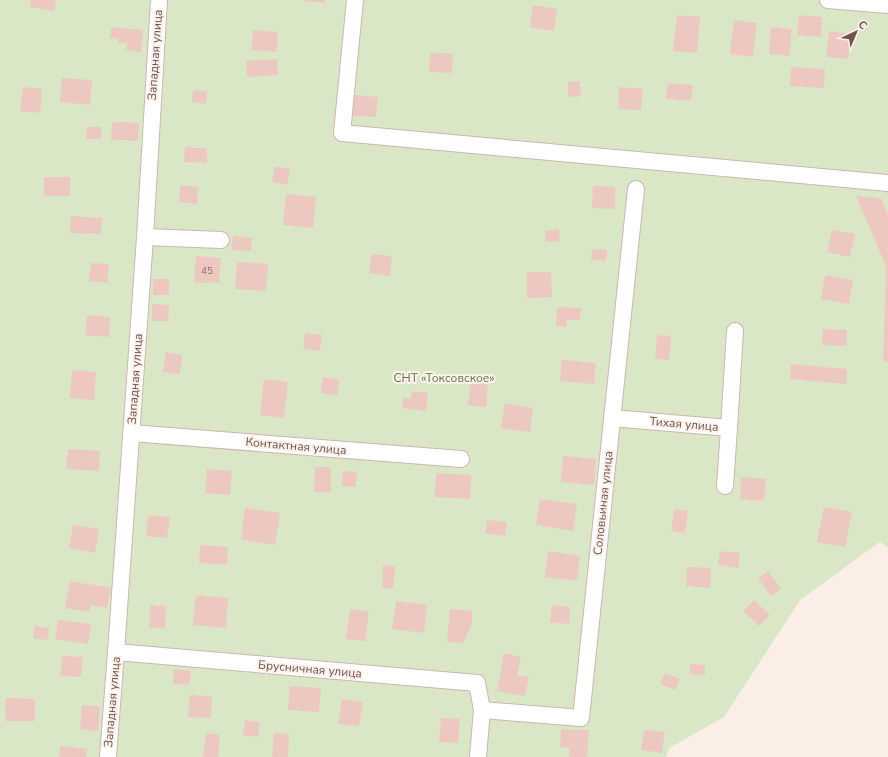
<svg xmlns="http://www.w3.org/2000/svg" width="888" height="757" font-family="'Nunito Sans',sans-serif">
<rect width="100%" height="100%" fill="#faeee6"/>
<!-- green -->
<path fill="#dae7c6" d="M0,0H888V548L880,542L800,600L724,717L669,748L666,757H0Z"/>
<!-- building -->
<g fill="#edc8c0">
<path d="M31,0H56L54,11L30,7Z"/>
<path d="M303,0H325V3L303,1Z"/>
<path d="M533,5L557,9L554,31L530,27Z"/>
<path d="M677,15L700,17L697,53L673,51Z"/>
<path d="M799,15L822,17L821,37L797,35Z"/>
<path d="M734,20L757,23L753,57L730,54Z"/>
<path d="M111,27L143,30L141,52L126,50L127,43H118V39L110,38Z"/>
<path d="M771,27L792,29L789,56L769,54Z"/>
<path d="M253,30L278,32L276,52L251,50Z"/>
<path d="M829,31L851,34L848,59L826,57Z"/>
<path d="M430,53L453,54L452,73L429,72Z"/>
<path d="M277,59L278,75L247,77L246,61Z"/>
<path d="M791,67L825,69L824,88L790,86Z"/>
<path d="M62,78L92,80L90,105L60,102Z"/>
<path d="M580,81L581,96L568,97V82Z"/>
<path d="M668,83L693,85L691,101L666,99Z"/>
<path d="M23,87L42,89L40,113L20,111Z"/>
<path d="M619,87L643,89L641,110L618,109Z"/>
<path d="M193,90L207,91L206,104L192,102Z"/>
<path d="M354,95L378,97L376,117L353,116Z"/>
<path d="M112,122L139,123L138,141L111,140Z"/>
<path d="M87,127H101V139H86Z"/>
<path d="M185,147L207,148V163L184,162Z"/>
<path d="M275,166L290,169L287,185L272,182Z"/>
<rect x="44" y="177" width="26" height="19"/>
<path d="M180,185L198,187L197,204L179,202Z"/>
<path d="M593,186L615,187V209L592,208Z"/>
<path d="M286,194L316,197L313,228L283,225Z"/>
<path d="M856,196L881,198L888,215V362L883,361L886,266Z"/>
<path d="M71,216L102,218L101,234L70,233Z"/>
<path d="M559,229L560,241L546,242L545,231Z"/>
<path d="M832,230L855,234L850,257L827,252Z"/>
<path d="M233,236L252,238L251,251L231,250Z"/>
<path d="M592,249L607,250L606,261L591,260Z"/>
<path d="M372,254L392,256L390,276L369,273Z"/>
<path d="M196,256L221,258L219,283L194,282Z"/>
<path d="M237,262L268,264L266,291L235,289Z"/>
<path d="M91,263L109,264L107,283L89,281Z"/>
<path d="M527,272H551L552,297L527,298Z"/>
<path d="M825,275L853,280L849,304L821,299Z"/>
<rect x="153" y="279" width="16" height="16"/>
<path d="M152,304L169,305L168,321H152Z"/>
<path d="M557,307L581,308L580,320H566V327L556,326Z"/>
<path d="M87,315L110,317L109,337L85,335Z"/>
<path d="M823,329L847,330L846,346L822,345Z"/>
<path d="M305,333L322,335L320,351L303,348Z"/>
<path d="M657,335L671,336L669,360L655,359Z"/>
<path d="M166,352L182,355L180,374L163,372Z"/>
<path d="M562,360L596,363L594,384L560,381Z"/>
<path d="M791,364L847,369L846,384L790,379Z"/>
<path d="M72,370L96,372L94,400L70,398Z"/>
<path d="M323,377L339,380L337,396L321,393Z"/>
<path d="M264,379L288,382L284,418L260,415Z"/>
<path d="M471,379L488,380L486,407L468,405Z"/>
<path d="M412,391L428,393L426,411L402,408L403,398L411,399Z"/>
<path d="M505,403L533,408L530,432L501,428Z"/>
<path d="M68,449L100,451L99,471L66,469Z"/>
<path d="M563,456L596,459L594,485L561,482Z"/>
<path d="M315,467H331V492H314Z"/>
<path d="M207,469L232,471L230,495L205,493Z"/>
<path d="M343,471L357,472L356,487L342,486Z"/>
<path d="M436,473L471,475L470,499L435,497Z"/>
<path d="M741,477L766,479L764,501L740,499Z"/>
<path d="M540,499L577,504L573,531L536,525Z"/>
<path d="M824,507L852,512L845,547L817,542Z"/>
<path d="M245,508L280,513L275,545L241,540Z"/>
<path d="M674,509L688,511L685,533L671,531Z"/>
<path d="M148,515L170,517L167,538L146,536Z"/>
<path d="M487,520L507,522L505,536L485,533Z"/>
<path d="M73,525L99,529L95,553L69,548Z"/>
<path d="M200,545L228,547L227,565L199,563Z"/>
<path d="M548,551L580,556L577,581L545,577Z"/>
<path d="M720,551L740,553L738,568L718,565Z"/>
<path d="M383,565L395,566L393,589L382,588Z"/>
<path d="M687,567L711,568L710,588L686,586Z"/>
<path d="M768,571L781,589L771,596L758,578Z"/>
<path d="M70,581L111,588L107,608L91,605L89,612L65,608Z"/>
<path d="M196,595L228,598L226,628L193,625Z"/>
<path d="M754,600L770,615L759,626L743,611Z"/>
<path d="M396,601L427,605L424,633L392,629Z"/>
<path d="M150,605L166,606L165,628L149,627Z"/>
<path d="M552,605L570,607L569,624L550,622Z"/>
<path d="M350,609L369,612L365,641L346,639Z"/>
<path d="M450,609L472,611V624L463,643L447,642Z"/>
<path d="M58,620L91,624L88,644L55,639Z"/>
<path d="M35,626L49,628L48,640L33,638Z"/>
<path d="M504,653L521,657L517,675L529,677L525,696L497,691Z"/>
<path d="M62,656L83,657L81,677L60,676Z"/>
<path d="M690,664L705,665V675L690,674Z"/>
<path d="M174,669L191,671L189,685L173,684Z"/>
<path d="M665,673L680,679L675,690L660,684Z"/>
<path d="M290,686L321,688L319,712L288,710Z"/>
<path d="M190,695L212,696L211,718L188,717Z"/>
<path d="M6,698L35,699V721H5Z"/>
<path d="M342,699L363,702L359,726L338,724Z"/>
<path d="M82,705L100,707L98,731L80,729Z"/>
<path d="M441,718L460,719L458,743L439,742Z"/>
<path d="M245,720L260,722L258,737L243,735Z"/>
<path d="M561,729L589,730L587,757H569V748L560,747Z"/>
<path d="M644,730L665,732L662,753L641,750Z"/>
<path d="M206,733L220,735L218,757H203Z"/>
<path d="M274,733L289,734L288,757H272Z"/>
<path d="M60,746L87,749L86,757H59Z"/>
</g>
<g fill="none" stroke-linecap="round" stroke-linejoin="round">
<!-- street casing -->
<g stroke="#cdb6b0" stroke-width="18">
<g id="street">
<path d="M355,0L342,133L888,183"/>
<path d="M828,0L888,5"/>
<path d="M145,237L221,240"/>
<path d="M612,418L729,428L735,331"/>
<path d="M131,433L461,459"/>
<path d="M725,486L729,428"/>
<path d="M116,652L477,683L482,710L478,757"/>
<path d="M482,710L581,718L636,189"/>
<path d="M108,757L116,652L145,237L159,0"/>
</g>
</g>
<!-- street -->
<use href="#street" stroke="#fff" stroke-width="16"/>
</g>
<g text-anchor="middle" stroke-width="4" stroke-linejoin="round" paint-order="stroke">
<!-- number labels -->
<g font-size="10" fill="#90706a">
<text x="207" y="274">45</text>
</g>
<!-- street labels -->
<g font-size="12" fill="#71524d" stroke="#fdf3ec">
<text transform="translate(155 55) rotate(-86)" y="4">Западная улица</text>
<text transform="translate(135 379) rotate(-86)" y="4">Западная улица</text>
<text transform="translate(684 424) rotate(5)" y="4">Тихая улица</text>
<text transform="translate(296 446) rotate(5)" y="4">Контактная улица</text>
<text transform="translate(603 503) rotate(-84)" y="4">Соловьиная улица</text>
<text transform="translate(310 669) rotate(5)" y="4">Брусничная улица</text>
<text transform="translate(112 702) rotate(-85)" y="4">Западная улица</text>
</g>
<!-- park labels -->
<g font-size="12" fill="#5f7646" stroke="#fdf3ec">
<text x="444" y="382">СНТ «Токсовское»</text>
</g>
</g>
<!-- north arrow -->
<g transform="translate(856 32) rotate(44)" stroke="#fdf3ec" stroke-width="3" paint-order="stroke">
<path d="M0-3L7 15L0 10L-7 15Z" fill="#71524d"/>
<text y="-6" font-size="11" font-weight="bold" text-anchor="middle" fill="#71524d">С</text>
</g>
</svg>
